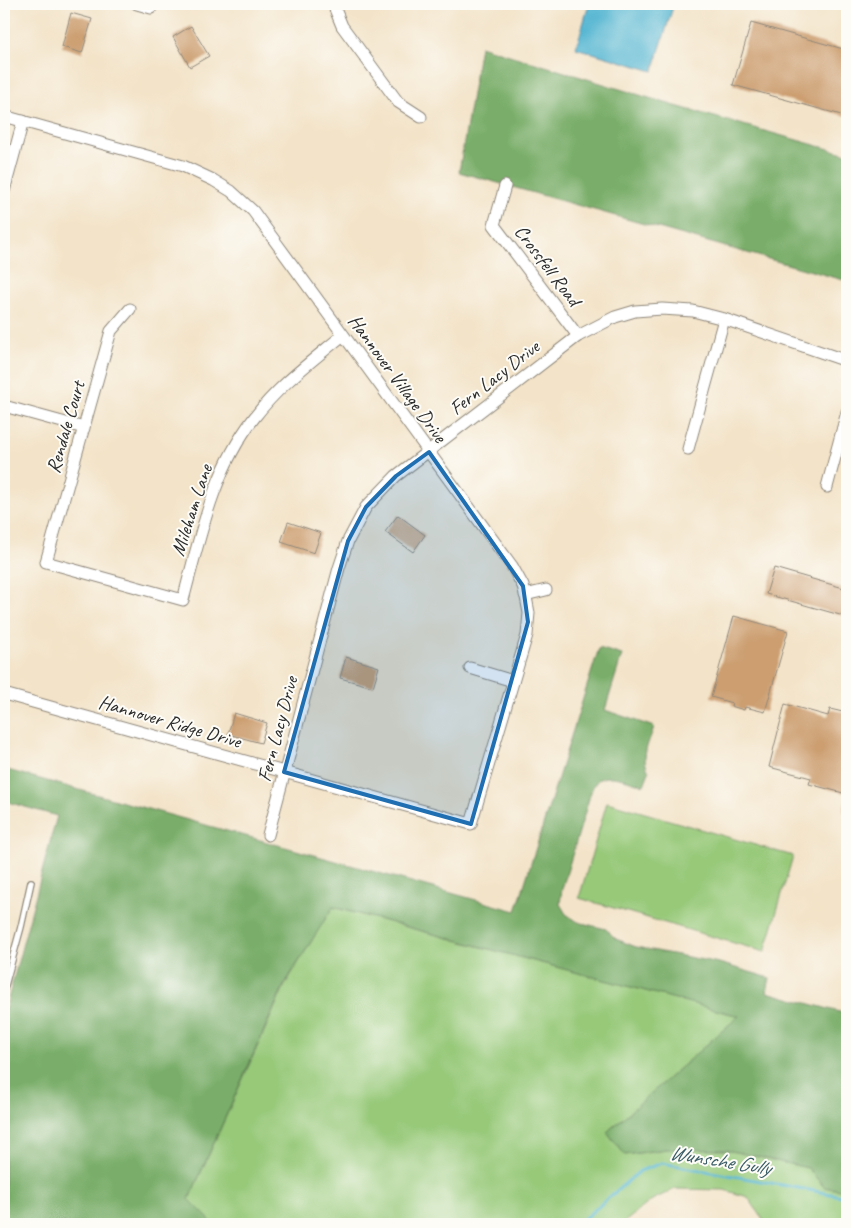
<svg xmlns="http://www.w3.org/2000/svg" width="851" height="1228" font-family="Caveat,sans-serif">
<rect width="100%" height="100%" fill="#fdfcf7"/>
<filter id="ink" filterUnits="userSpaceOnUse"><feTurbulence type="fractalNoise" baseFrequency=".02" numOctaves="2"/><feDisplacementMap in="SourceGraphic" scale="10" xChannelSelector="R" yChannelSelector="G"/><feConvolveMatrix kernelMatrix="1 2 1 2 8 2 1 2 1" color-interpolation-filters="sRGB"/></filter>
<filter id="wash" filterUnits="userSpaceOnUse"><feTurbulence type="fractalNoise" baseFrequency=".0096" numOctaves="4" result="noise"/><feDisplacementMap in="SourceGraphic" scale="20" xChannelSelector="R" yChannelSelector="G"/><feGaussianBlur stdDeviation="1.12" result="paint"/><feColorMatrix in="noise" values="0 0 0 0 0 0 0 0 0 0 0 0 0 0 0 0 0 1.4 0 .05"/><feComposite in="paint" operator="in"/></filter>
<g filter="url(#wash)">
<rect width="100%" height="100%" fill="#f3e3c8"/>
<!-- green -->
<g fill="#97c979" stroke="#617a52">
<path d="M607,802L793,856L765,952L579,898Z"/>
<path d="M332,907L739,1016L607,1132L625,1155L666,1149L727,1150L808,1168L824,1187L847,1191V1224H766L748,1197L724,1190L675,1189L652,1200L622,1224H214L189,1199L285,985Z"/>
</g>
<!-- forest -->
<g fill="#79ad69" stroke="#526c4a">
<path d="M480,46L672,105L847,154V281L459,172Z"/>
<path d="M599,648L622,655L605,710L654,727C649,743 640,756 649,772L644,785C631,782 608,771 597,781C594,784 592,789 591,792L562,889L560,904L566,914L578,922L606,929L616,939L636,947L719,963L770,978L767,992L847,1014V1191L824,1187L808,1168L727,1150L666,1149L625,1155L607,1132L739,1016L333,907L284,985L189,1199L214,1224H4V1014L57,816L4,801V769L516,911Z"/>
</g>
<!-- water -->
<path fill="#53b5d1" stroke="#3f707e" d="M589,4H674L653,71L576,48Z"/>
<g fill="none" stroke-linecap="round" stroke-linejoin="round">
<!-- stream -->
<path stroke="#53b5d1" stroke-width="3" d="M578,1224L640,1171L662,1163L847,1197"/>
</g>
<g id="blocks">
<!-- building -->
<g fill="#cc9e6f">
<path d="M71,13L92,19L82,53L62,47Z"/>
<path d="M751,23L847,50V109L845,116L733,85Z"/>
<path d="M191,26L209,56L190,67L173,37Z"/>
<path d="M398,515L425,535L413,552L385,532Z"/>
<path d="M288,522L321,533L314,553L281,542Z"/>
<path d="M774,568L847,589V617L766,594Z"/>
<path d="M734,616L788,631L765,712L745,707L744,710L731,706L732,703L711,697Z"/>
<path d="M346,657L379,667L373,687L340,678Z"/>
<path d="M785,704L828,716L830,709L847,713V794L809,784L811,778L769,767Z"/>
<path d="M234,713L267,723L261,743L228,734Z"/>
<path d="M847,796V813L843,811Z"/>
</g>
</g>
</g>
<g filter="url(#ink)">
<use href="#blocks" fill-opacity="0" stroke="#8f877a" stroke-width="1"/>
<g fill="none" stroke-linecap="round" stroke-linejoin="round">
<!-- lane casing -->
<g stroke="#8f877a" stroke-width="8">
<path id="lane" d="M4,989L21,927L31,882"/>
</g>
<!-- street casing -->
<g stroke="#8f877a" stroke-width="13">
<g id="street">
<path d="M137,4L151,8"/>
<path d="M334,4L335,9L342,26L398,102L421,117"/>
<path d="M4,116L183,166L213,180L231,191L253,211L512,566L523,586L526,597L529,613L527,635L471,824L4,694"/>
<path d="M505,186L494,225L578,336"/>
<path d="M4,191L23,121"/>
<path d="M130,309L111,331L46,562L183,600C200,537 213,471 254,418C279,385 312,361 343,335"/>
<path d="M4,406L84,428"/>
<path d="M688,449L724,319"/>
<path d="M827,487L847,412"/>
<path d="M525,595L546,590"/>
<path d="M470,668L513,681"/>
<path d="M268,835L339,568L348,541L366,507L396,476L578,336L615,317L635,311L662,309L693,311L724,319L847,361"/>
</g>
</g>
<!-- lane -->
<use href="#lane" stroke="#fff" stroke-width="5.5"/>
<!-- street -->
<use href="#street" stroke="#fff" stroke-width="11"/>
</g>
</g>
<!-- marked area -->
<path fill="#1f6fb2" fill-opacity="0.2" stroke="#1f6fb2" stroke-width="4" stroke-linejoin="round" d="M429,452L523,586L528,622L471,824L284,772L348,541L366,507L396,476Z"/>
<g text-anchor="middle" stroke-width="4" stroke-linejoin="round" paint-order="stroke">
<!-- street labels -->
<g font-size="20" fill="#2b2b2b" stroke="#fdfcf7">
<text transform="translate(548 265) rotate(53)" y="7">Crossfell Road</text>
<text transform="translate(494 377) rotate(-38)" y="7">Fern Lacy Drive</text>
<text transform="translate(398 378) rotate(54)" y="7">Hannover Village Drive</text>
<text transform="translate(65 427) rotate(-74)" y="7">Rendale Court</text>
<text transform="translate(191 510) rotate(-72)" y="7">Mileham Lane</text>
<text transform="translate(170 721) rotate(16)" y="7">Hannover Ridge Drive</text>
<text transform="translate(277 729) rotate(-75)" y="7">Fern Lacy Drive</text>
</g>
<!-- water labels -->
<g font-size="21" font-style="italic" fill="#395b65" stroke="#fdfcf7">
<text transform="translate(720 1160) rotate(9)" y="7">Wunsche Gully</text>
</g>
</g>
<!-- margin -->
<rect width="851" height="1228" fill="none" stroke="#fdfcf7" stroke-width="20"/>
</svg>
